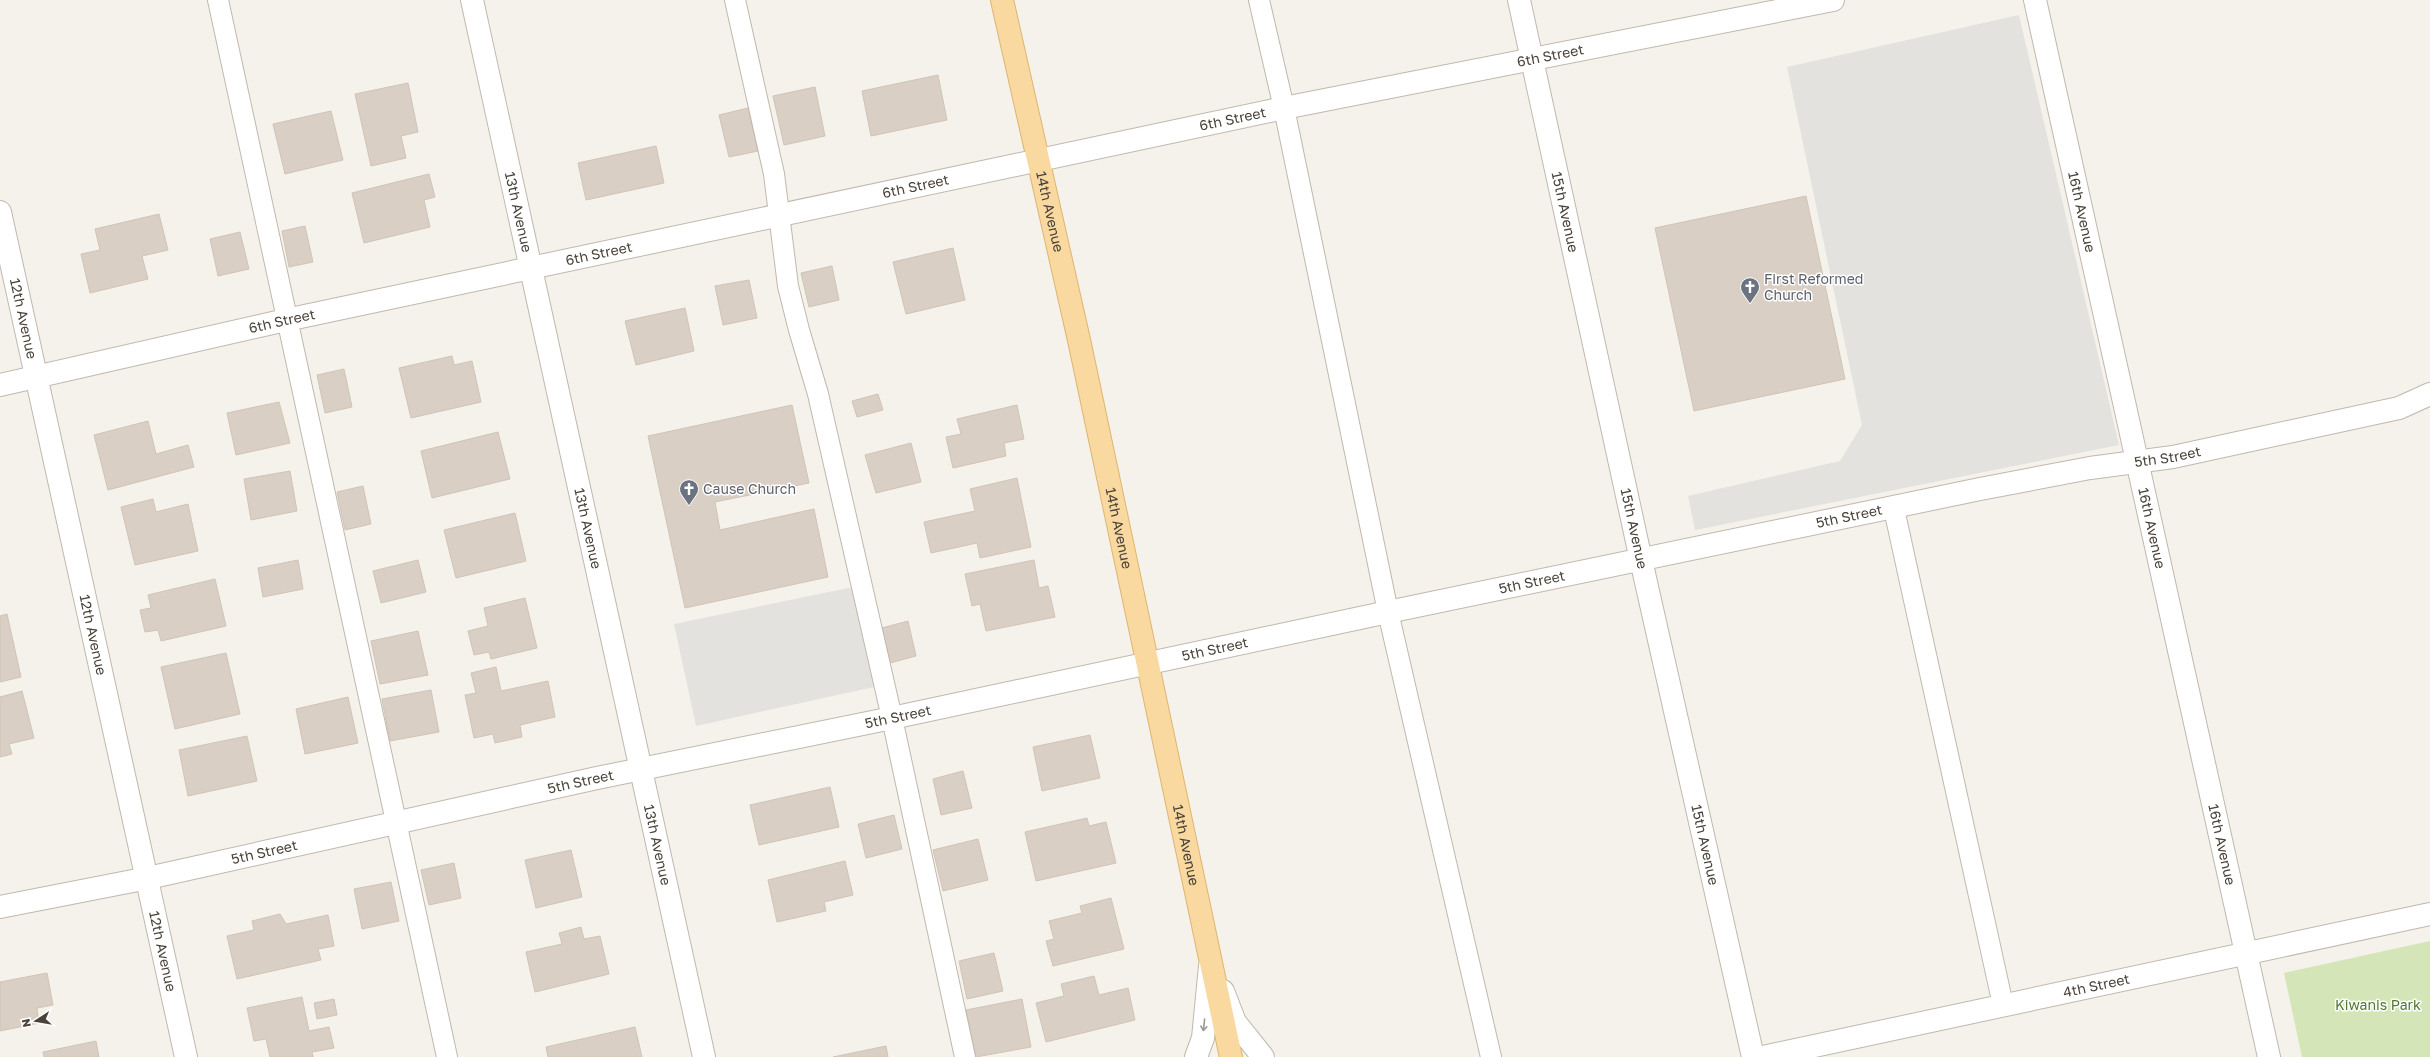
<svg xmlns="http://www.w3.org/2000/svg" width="2430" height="1057" font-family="'Golos Text',sans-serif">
<rect width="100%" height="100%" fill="#f5f1eb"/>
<!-- green -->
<path fill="#d4e6b7" d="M2430,941V1057H2302L2284,973Z"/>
<!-- parking -->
<g fill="#e4e2df">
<path d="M2019,15L2119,445L1695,530L1688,496L1840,461L1862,425L1787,67Z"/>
<path d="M853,587L874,687L696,726L674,624Z"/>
</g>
<!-- building -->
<g fill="#d9cfc4" stroke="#d0c4b5">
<path d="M938,75L947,120L871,136L862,91Z"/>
<path d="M408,83L418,132L401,136L406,158L371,166L355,94Z"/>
<path d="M815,87L825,136L784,145L773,96Z"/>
<path d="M748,108L758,151L729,157L719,115Z"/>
<path d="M331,111L343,160L285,174L273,124Z"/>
<path d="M656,146L664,183L586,200L578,163Z"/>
<path d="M429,174L435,197L424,200L430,227L364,243L352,193Z"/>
<path d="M1806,196L1845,379L1694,411L1655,228Z"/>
<path d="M159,214L168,250L142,256L148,279L90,293L81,254L100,250L95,229Z"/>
<path d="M305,226L313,262L289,267L282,231Z"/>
<path d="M240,232L249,269L218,276L210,239Z"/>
<path d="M953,248L965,300L906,314L893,262Z"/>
<path d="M832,266L839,300L809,307L801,273Z"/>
<path d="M749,280L757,318L723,325L715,286Z"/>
<path d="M685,308L694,351L636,365L625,321Z"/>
<path d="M452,356L454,365L472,361L481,402L411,418L399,368Z"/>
<path d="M344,369L352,407L325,413L317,375Z"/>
<path d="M878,394L883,410L857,417L852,401Z"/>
<path d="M279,402L290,443L236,455L227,413Z"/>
<path d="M792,405L809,483L715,502L720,530L814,509L828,577L685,608L648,436Z"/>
<path d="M1017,405L1024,439L1004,443L1006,456L953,468L946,437L961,434L957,419Z"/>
<path d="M148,421L156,454L188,445L194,467L108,490L94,435Z"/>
<path d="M498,432L510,479L432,498L421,451Z"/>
<path d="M911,443L921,482L876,493L865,455Z"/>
<path d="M290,471L297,511L251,520L244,479Z"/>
<path d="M1017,478L1031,547L980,558L977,543L931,553L924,522L975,511L970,489Z"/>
<path d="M363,486L371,524L345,530L337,492Z"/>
<path d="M153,499L156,512L188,504L198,551L135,565L121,507Z"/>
<path d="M515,513L526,561L456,578L444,530Z"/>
<path d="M298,560L303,589L263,597L258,568Z"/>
<path d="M418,560L426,592L381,603L373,571Z"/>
<path d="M1034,560L1039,588L1048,586L1055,617L986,631L980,604L972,606L965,574Z"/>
<path d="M215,579L226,626L161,641L158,630L145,632L140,610L151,608L148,595Z"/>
<path d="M525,598L537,648L491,659L489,652L474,655L468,631L488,626L484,608Z"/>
<path d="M7,614L21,677L0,682V616Z"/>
<path d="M908,621L916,656L890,663L882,628Z"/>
<path d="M418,631L428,675L380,684L371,641Z"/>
<path d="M226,653L240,714L175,729L161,667Z"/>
<path d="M496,667L501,691L548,681L555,717L520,725L522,737L495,743L493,734L474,738L465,695L476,693L471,673Z"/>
<path d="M431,690L439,732L390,741L382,699Z"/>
<path d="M22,691L34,738L9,744L12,754L0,757V697Z"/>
<path d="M348,697L358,743L305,754L296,709Z"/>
<path d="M1090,735L1100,778L1042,791L1033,747Z"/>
<path d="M247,736L257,781L188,796L179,750Z"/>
<path d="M963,771L972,808L941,815L933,779Z"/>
<path d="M830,787L839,827L759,845L750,805Z"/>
<path d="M894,815L902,849L866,858L858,824Z"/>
<path d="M1087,818L1089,826L1106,822L1116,863L1036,881L1025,832Z"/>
<path d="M978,839L988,880L943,891L933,850Z"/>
<path d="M571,850L582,897L536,908L525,860Z"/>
<path d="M845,861L853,895L824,902L826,911L777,922L768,880Z"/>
<path d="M454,863L461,898L429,905L421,870Z"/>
<path d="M391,882L399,921L362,929L354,889Z"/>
<path d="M1111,898L1124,949L1053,966L1046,941L1054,939L1049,921L1082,913L1080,906Z"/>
<path d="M280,914L286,924L328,915L334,946L318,949L321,960L237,979L227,936L254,930L252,921Z"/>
<path d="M581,927L584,939L600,936L609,974L535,992L526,952L562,944L559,933Z"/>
<path d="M994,953L1003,991L967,999L959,961Z"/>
<path d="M47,973L53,1005L37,1008L39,1023L0,1031V982Z"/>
<path d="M1094,976L1099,995L1128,988L1135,1020L1046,1042L1036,1003L1064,996L1061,984Z"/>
<path d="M302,997L309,1031L329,1027L334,1048L312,1052L313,1057H270L266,1039L254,1041L247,1008Z"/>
<path d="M334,999L337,1015L317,1019L314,1003Z"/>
<path d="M1022,999L1031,1047L976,1057L966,1010Z"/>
<path d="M635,1027L642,1057H548L546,1047Z"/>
<path d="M96,1041L99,1057H44L43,1052Z"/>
<path d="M886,1046L888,1057H833Z"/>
</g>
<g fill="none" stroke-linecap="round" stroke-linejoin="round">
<!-- service casing -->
<g stroke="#c0b8ae" stroke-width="22">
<g id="service">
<path d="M218,0L447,1057"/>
<path d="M735,0L774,174L788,286L799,330L818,394L892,718L965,1057"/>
<path d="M1259,0L1284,108L1388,612L1491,1057"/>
<path d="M1894,509L2003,1005"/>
</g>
</g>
<!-- minor casing -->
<g stroke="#c0b8ae" stroke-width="24">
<g id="minor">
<path id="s1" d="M472,0L704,1057"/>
<path id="s2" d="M1519,0L1641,560L1753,1057"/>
<path id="s3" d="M2035,0L2269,1057"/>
<path id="s4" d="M0,212L186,1057"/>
<path id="s5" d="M0,385L286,320L1284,108L1833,0"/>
<path id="s6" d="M0,907L148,878L597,778L892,718L1388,612L1980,489L2090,468L2173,457L2399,408L2430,394"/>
</g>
</g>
<!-- tertiary casing -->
<g stroke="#c0b8ae" stroke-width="24">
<g id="tertiary">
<path d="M1223,991L1235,1022L1263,1057"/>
<path d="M1196,1057L1203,1038L1210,966"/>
<path id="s7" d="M1763,1057L2430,914"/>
</g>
</g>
<!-- primary casing -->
<g stroke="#deb570" stroke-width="24">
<g id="primary">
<path id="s8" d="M1002,0L1079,340L1231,1057"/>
</g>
</g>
<!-- service -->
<use href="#service" stroke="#fff" stroke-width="20"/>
<!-- minor -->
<use href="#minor" stroke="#fff" stroke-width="22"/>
<!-- tertiary -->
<use href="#tertiary" stroke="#fff" stroke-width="22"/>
<!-- primary -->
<use href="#primary" stroke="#f9d9a0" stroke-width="22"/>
</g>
<!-- one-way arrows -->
<defs><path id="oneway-shaft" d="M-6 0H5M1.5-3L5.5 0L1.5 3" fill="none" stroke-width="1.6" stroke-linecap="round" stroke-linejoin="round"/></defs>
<use stroke="#9b9792" href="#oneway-shaft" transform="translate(1204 1025) rotate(96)"/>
<!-- icons -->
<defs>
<g id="church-pin" transform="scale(1)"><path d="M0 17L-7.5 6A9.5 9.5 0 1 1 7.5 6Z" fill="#6b7280" stroke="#fff"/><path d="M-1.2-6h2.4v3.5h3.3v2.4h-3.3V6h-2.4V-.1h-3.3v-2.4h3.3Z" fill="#fff"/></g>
</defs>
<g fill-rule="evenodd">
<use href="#church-pin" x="1750" y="287"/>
<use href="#church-pin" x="689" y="489"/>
</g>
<g text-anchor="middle" stroke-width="3" stroke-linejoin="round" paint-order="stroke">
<!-- street labels -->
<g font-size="14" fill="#494239" stroke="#fff">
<text dy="5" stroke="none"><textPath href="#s5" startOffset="1585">6th Street</textPath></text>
<text dy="5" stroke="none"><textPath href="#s5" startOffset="1261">6th Street</textPath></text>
<text dy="5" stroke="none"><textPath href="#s5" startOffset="937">6th Street</textPath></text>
<text dy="5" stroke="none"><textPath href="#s1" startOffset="217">13th Avenue</textPath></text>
<text dy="5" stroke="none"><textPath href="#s8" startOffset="217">14th Avenue</textPath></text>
<text dy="5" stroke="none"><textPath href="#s2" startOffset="217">15th Avenue</textPath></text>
<text dy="5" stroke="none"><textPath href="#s3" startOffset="217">16th Avenue</textPath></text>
<text dy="5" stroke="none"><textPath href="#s5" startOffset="613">6th Street</textPath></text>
<text dy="5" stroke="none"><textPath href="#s4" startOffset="109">12th Avenue</textPath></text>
<text dy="5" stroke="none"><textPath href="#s5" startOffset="289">6th Street</textPath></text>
<text dy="5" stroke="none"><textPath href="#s6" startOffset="2214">5th Street</textPath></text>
<text dy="5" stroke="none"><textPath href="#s6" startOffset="1890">5th Street</textPath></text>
<text dy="5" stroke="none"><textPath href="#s8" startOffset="541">14th Avenue</textPath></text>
<text dy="5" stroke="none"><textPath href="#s1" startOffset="541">13th Avenue</textPath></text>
<text dy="5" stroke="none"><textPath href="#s2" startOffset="541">15th Avenue</textPath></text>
<text dy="5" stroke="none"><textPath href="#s3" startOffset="541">16th Avenue</textPath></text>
<text dy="5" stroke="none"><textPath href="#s6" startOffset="1566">5th Street</textPath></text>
<text dy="5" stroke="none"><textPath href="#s4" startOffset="433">12th Avenue</textPath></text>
<text dy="5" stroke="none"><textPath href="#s6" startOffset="1242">5th Street</textPath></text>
<text dy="5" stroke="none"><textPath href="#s6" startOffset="918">5th Street</textPath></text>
<text dy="5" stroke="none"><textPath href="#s6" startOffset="594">5th Street</textPath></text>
<text dy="5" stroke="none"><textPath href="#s1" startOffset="865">13th Avenue</textPath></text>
<text dy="5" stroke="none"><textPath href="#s8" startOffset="865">14th Avenue</textPath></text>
<text dy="5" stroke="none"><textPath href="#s2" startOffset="865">15th Avenue</textPath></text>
<text dy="5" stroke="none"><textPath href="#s3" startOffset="865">16th Avenue</textPath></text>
<text dy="5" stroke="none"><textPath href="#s6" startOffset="270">5th Street</textPath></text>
<text dy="5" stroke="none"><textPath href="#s4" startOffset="757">12th Avenue</textPath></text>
<text dy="5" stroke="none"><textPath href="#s7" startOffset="341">4th Street</textPath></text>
</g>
<!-- worship labels -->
<g font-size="14" fill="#5b616d" stroke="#fff" text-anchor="start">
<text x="1764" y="284">First Reformed<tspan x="1764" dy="16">Church</tspan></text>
<text x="703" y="494">Cause Church</text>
</g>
<!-- park labels -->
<g font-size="14" fill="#50782f" stroke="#fff">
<text x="2378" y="1010">Kiwanis Park</text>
</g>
</g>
<!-- north arrow -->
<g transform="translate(36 1021) rotate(258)" stroke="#ffffff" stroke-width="3" paint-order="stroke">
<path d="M0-3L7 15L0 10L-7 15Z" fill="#494239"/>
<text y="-6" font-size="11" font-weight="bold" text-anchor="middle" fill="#494239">N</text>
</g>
</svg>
